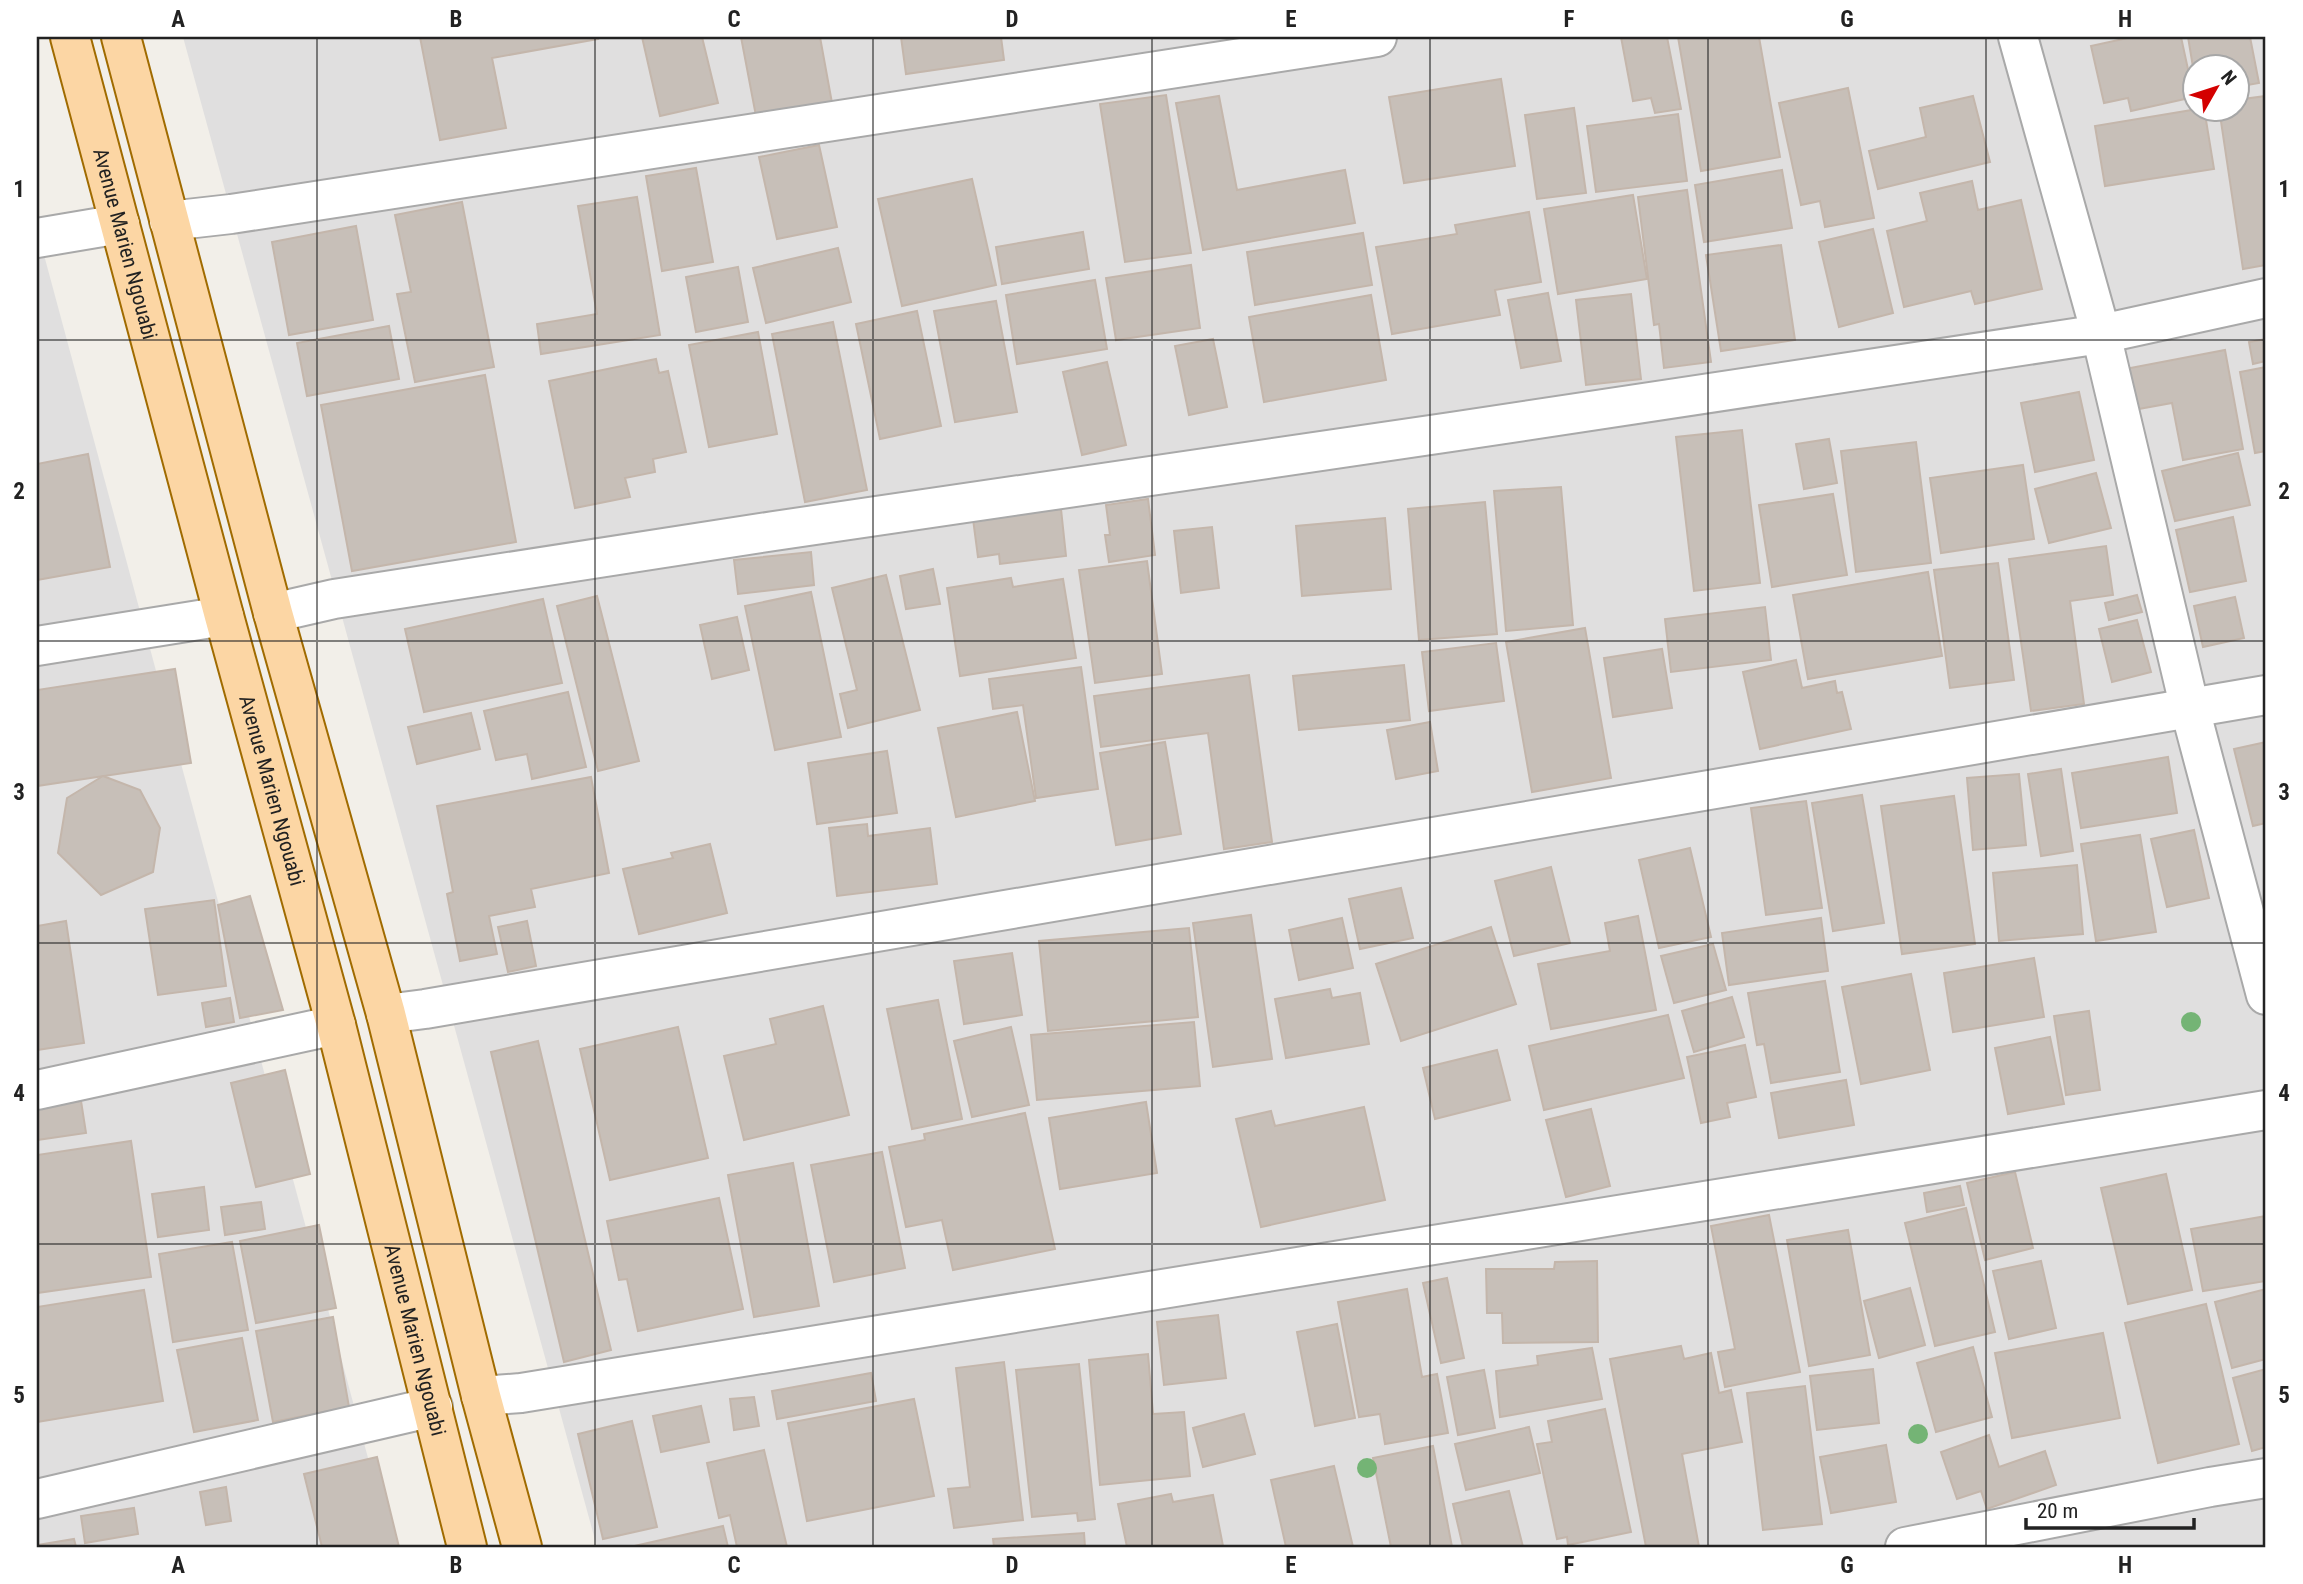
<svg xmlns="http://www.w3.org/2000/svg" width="2303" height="1584" font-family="'Roboto Condensed',sans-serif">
<rect width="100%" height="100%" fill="#f2efe9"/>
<!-- residential -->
<g fill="#e0dfdf" fill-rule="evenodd">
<path d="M183,37H2266V1547H597ZM2194,66H2236V108H2194Z"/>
<path d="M37,229L392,1547H37Z"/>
</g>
<!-- building -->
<g fill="#c7bfb8" stroke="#c4b6ab" stroke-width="2">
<path d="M420,37H597L598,39L492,58L506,128L440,140Z"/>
<path d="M642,37H702L718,103L660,116Z"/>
<path d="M741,37H820L832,103L756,116Z"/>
<path d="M901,37H1001L1004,60L906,74Z"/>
<path d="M1621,37H1667L1681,109L1655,113L1651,98L1633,101Z"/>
<path d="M1678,37H1759L1780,157L1701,171Z"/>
<path d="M2132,37H2181L2194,97L2131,111L2128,98L2104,103L2091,46Z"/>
<path d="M2188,37H2250L2259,83L2236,87V66H2194V73Z"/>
<path d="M1501,79L1515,166L1404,183L1389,97Z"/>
<path d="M1848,88L1874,218L1825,227L1820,201L1801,205L1779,103Z"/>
<path d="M1166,95L1191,253L1125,262L1100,104Z"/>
<path d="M1219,96L1237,190L1345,170L1355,223L1203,250L1176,103Z"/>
<path d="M1973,96L1990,162L1878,189L1869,151L1926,137L1920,108Z"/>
<path d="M2266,96V265L2243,269L2219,108H2236V100Z"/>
<path d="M1574,108L1586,193L1537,199L1525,115Z"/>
<path d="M2204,108L2214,169L2105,186L2095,126Z"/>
<path d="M1678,114L1687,181L1596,192L1587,126Z"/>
<path d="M819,145L837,227L777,239L759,157Z"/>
<path d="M696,168L713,262L662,271L646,176Z"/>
<path d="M1782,170L1792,228L1704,242L1695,185Z"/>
<path d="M972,179L996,285L902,306L878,199Z"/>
<path d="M1972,181L1978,210L2021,200L2042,289L1975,304L1971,291L1904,307L1887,231L1927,221L1920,193Z"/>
<path d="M1687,190L1711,362L1664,368L1659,324L1654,325L1638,197Z"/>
<path d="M1633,195L1647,279L1558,294L1544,209Z"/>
<path d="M637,197L660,335L541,354L537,324L597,314L578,206Z"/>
<path d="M462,202L494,367L415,382L397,294L411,292L395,215Z"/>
<path d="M1529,212L1541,282L1495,290L1500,315L1392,334L1376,247L1457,234L1455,225Z"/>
<path d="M356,226L373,320L289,335L272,242Z"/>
<path d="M1873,229L1893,313L1839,327L1819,242Z"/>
<path d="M1083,232L1089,269L1002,284L996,247Z"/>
<path d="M1363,233L1372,285L1255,305L1247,252Z"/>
<path d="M1781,245L1795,340L1721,351L1706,255Z"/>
<path d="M838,248L851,302L766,323L753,268Z"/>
<path d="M1191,265L1200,328L1116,340L1106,278Z"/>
<path d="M738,267L748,322L696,332L686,277Z"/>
<path d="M1095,280L1107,349L1017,364L1006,295Z"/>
<path d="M1548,293L1561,361L1521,368L1508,300Z"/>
<path d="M1631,294L1641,379L1586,385L1576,300Z"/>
<path d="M1371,295L1386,380L1264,402L1249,317Z"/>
<path d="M996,301L1017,412L955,422L934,311Z"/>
<path d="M917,311L941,426L880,439L856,324Z"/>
<path d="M833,322L867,490L805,502L772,334Z"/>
<path d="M389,326L399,379L307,396L297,343Z"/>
<path d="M758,332L777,434L709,447L689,345Z"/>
<path d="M1213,339L1227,407L1189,415L1175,346Z"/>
<path d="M2266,339V361L2253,364L2249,342Z"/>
<path d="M2225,350L2243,449L2183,460L2172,403L2133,410L2125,369Z"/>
<path d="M656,359L659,373L668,371L686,452L653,459L655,472L625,478L630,497L575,508L549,381Z"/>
<path d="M1107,362L1126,445L1082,455L1063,372Z"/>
<path d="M2266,367V451L2255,453L2240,372Z"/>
<path d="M485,375L516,542L352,571L321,405Z"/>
<path d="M2079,392L2094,460L2035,472L2021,403Z"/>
<path d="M1742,430L1760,583L1694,591L1676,437Z"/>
<path d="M1829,439L1837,483L1804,489L1796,444Z"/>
<path d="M1916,442L1931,563L1856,572L1841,451Z"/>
<path d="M2238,453L2250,505L2175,521L2162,471Z"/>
<path d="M88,454L110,567L37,580V464Z"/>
<path d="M2023,465L2034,539L1941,553L1930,478Z"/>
<path d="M2096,473L2111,528L2049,543L2035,489Z"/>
<path d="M1561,487L1573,625L1506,631L1494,491Z"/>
<path d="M1833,494L1847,575L1772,587L1759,505Z"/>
<path d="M1148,499L1155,555L1109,562L1105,535H1110L1106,505Z"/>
<path d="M1485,502L1497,634L1419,640L1408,509Z"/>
<path d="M1061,509L1066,556L1000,564L999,554L978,557L973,519Z"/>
<path d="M2233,517L2246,581L2190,592L2176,530Z"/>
<path d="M1385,518L1391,589L1302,596L1296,526Z"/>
<path d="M1212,527L1219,588L1181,593L1174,531Z"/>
<path d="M2106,546L2113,595L2070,601L2084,704L2031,711L2009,559Z"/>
<path d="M811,552L814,585L738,594L734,560Z"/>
<path d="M1147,561L1162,674L1095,683L1079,570Z"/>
<path d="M1998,563L2014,680L1950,688L1934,570Z"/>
<path d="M933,569L940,604L906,609L900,576Z"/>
<path d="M1928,572L1942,656L1808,679L1793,595Z"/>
<path d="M886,575L920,710L848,728L840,694L857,690L832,588Z"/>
<path d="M1011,578L1013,587L1063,579L1076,658L960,676L947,588Z"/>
<path d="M811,592L841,737L775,750L745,606Z"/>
<path d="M2137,595L2142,612L2109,620L2105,603Z"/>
<path d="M597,596L639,761L598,771L557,606Z"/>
<path d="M2235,597L2244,638L2203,647L2194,606Z"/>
<path d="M543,599L562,683L424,712L405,629Z"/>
<path d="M1765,607L1771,660L1671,672L1665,619Z"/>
<path d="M737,617L749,670L712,679L700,625Z"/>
<path d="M2137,620L2151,672L2112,682L2099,629Z"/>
<path d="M1585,628L1611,778L1532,792L1506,642Z"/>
<path d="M1496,643L1504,701L1429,711L1422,652Z"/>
<path d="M1662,649L1672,708L1613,717L1604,658Z"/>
<path d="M1796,660L1802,688L1835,681L1837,693L1842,692L1851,729L1760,749L1743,672Z"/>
<path d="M1404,665L1410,720L1299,730L1293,676Z"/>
<path d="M1081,667L1098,789L1036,798L1023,705L993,709L989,679Z"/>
<path d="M175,669L191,763L37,786V690Z"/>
<path d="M1249,675L1272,842L1224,849L1208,733L1101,747L1094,696Z"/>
<path d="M568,692L586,767L532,779L527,754L496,760L484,711Z"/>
<path d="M1017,712L1035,801L956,817L938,728Z"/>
<path d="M471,713L480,749L417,764L408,727Z"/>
<path d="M1430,722L1438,771L1396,779L1387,730Z"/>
<path d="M1165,742L1181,834L1116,845L1100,753Z"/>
<path d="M2266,742V823L2253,826L2234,749Z"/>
<path d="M887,751L897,813L817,824L808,763Z"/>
<path d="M2168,757L2177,813L2081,828L2072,773Z"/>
<path d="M2061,769L2073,851L2041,856L2028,774Z"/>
<path d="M2019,774L2026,845L1973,850L1967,778Z"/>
<path d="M103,776L140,790L160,828L153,872L101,895L58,853L67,798Z"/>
<path d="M591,777L609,873L531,889L535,907L489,916L497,954L460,961L447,894L453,892L437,806Z"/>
<path d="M1862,795L1884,923L1833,931L1812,803Z"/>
<path d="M1954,796L1975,944L1902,954L1881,806Z"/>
<path d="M1806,801L1822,908L1766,915L1751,808Z"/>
<path d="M867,824L868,836L930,828L937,884L837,896L829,828Z"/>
<path d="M2194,830L2209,898L2167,907L2151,839Z"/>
<path d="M2140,835L2156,932L2096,941L2081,844Z"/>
<path d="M710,844L727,913L639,934L623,869L673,858L671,853Z"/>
<path d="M1690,848L1711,937L1659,948L1639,860Z"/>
<path d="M2077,865L2083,934L1999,941L1993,873Z"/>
<path d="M1551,867L1570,943L1514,956L1495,881Z"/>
<path d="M1401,888L1413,938L1360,949L1349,899Z"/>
<path d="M250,896L283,1010L240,1018L218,905Z"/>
<path d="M214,900L226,986L158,995L145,909Z"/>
<path d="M1251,915L1272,1059L1213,1067L1193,923Z"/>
<path d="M1638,916L1656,1010L1551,1029L1538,964L1610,951L1605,923Z"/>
<path d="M1342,918L1353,968L1299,980L1289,930Z"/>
<path d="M1821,918L1828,971L1729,985L1722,933Z"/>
<path d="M66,921L84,1043L37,1050V926Z"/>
<path d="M527,921L536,966L508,972L498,927Z"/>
<path d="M1491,927L1516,1004L1401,1041L1376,964Z"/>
<path d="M1189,928L1198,1017L1048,1031L1039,941Z"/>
<path d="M1713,944L1726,990L1674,1003L1661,956Z"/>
<path d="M1012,953L1022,1015L964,1024L954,961Z"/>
<path d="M2034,958L2044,1017L1953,1032L1944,973Z"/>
<path d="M1911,974L1930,1070L1861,1084L1842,987Z"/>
<path d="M1825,981L1840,1072L1771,1083L1764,1044L1757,1045L1748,993Z"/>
<path d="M1330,989L1332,998L1360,993L1369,1044L1286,1058L1275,999Z"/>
<path d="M1732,997L1744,1037L1694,1052L1682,1011Z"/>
<path d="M230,998L234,1022L206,1027L202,1003Z"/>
<path d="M938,1000L962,1119L912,1129L887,1009Z"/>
<path d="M823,1006L849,1115L744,1140L724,1056L776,1044L770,1019Z"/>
<path d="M2089,1011L2100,1090L2066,1095L2054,1016Z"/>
<path d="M1668,1015L1684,1078L1544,1110L1529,1046Z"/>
<path d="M1194,1022L1200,1086L1037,1100L1031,1035Z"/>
<path d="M678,1027L708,1158L610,1180L580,1049Z"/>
<path d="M1011,1027L1029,1105L972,1117L954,1041Z"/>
<path d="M2050,1037L2064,1104L2008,1114L1995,1048Z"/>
<path d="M538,1041L611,1350L564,1362L491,1052Z"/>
<path d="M1745,1045L1756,1097L1727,1103L1730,1117L1701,1123L1687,1057Z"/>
<path d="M1497,1050L1510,1100L1435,1119L1423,1068Z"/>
<path d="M285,1070L310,1174L256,1187L231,1083Z"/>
<path d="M1846,1080L1854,1125L1779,1138L1771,1093Z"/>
<path d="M81,1101L86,1133L37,1140V1108Z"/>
<path d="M1146,1102L1157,1173L1060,1189L1049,1118Z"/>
<path d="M1364,1107L1385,1200L1261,1227L1236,1119L1271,1111L1275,1126Z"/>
<path d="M1591,1109L1610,1186L1566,1197L1546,1120Z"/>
<path d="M1025,1113L1055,1249L953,1270L942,1220L906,1227L889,1147L925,1140L924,1134Z"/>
<path d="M131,1141L151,1277L37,1293V1155Z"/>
<path d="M882,1152L905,1268L834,1282L811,1165Z"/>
<path d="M793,1163L819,1306L754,1317L728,1175Z"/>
<path d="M2015,1172L2033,1248L1985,1260L1967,1183Z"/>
<path d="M2166,1174L2192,1290L2128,1304L2101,1188Z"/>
<path d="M1960,1186L1964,1205L1927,1212L1924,1193Z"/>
<path d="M204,1187L209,1230L158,1237L152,1194Z"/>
<path d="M719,1198L743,1309L638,1331L627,1279L619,1280L607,1221Z"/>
<path d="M261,1202L265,1229L225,1235L221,1207Z"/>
<path d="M1966,1208L1995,1332L1935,1346L1905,1223Z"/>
<path d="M1769,1215L1800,1372L1725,1387L1718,1352L1735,1349L1711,1226Z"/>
<path d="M2266,1216V1281L2203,1291L2191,1229Z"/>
<path d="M319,1225L336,1308L256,1323L240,1241Z"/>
<path d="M1848,1230L1870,1355L1809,1366L1787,1240Z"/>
<path d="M232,1242L248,1330L173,1342L159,1254Z"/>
<path d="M1597,1261L1598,1342L1503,1343L1502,1313H1487L1486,1269H1554L1555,1262Z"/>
<path d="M2041,1261L2056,1328L2009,1339L1993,1271Z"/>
<path d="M1447,1278L1464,1358L1441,1363L1423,1283Z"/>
<path d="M1910,1288L1925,1345L1879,1358L1864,1301Z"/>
<path d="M1407,1289L1422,1377L1437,1374L1448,1433L1385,1444L1380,1414L1359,1417L1338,1302Z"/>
<path d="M2266,1289V1359L2232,1368L2215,1302Z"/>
<path d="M144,1290L163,1401L37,1422V1307Z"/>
<path d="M2206,1304L2239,1444L2158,1463L2125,1323Z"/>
<path d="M1218,1315L1226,1378L1164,1385L1157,1322Z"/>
<path d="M333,1317L349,1407L273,1422L256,1331Z"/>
<path d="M1337,1324L1355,1418L1315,1426L1297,1332Z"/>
<path d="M2103,1333L2120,1418L2012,1438L1995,1353Z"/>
<path d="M242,1338L258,1420L194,1432L177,1350Z"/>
<path d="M1681,1346L1684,1359L1711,1353L1719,1393L1731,1390L1742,1442L1682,1454L1699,1547H1646L1610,1359Z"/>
<path d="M1973,1347L1992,1417L1936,1432L1917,1363Z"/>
<path d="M1592,1348L1602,1399L1500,1417L1496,1371L1538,1365L1537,1356Z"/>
<path d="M1148,1354L1153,1414L1184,1412L1190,1476L1100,1485L1089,1360Z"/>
<path d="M1004,1362L1023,1520L954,1528L948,1489L970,1487L956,1368Z"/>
<path d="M1079,1364L1095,1519L1078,1521L1077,1513L1032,1517L1016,1370Z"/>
<path d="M1873,1369L1879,1423L1817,1430L1810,1376Z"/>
<path d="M2266,1369V1447L2252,1451L2233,1378Z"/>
<path d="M1484,1370L1495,1428L1458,1435L1447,1377Z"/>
<path d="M871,1373L876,1401L777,1419L772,1391Z"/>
<path d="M1805,1386L1822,1524L1763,1530L1747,1393Z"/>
<path d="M754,1397L759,1426L734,1430L730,1399Z"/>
<path d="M914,1399L934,1496L807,1521L788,1423Z"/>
<path d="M701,1406L709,1442L661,1452L653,1416Z"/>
<path d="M1605,1409L1631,1532L1568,1545L1567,1537L1557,1539L1537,1444L1552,1442L1548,1421Z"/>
<path d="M1244,1414L1255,1454L1203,1467L1193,1428Z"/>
<path d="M632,1421L657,1527L603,1539L578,1434Z"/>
<path d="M1529,1427L1540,1473L1466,1490L1455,1444Z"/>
<path d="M1989,1435L1999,1467L2045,1451L2056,1485L1987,1509L1981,1491L1957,1499L1941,1452Z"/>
<path d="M1886,1445L1896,1502L1831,1513L1820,1457Z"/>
<path d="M1433,1446L1452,1547H1391L1373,1458Z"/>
<path d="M764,1450L787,1547H737L730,1515L719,1518L707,1463Z"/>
<path d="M377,1457L399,1547H322L304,1474Z"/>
<path d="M1334,1466L1353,1547H1286L1271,1480Z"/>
<path d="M226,1487L231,1521L206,1525L200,1492Z"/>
<path d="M1509,1491L1523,1547H1463L1453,1504Z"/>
<path d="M1171,1494L1173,1502L1213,1495L1223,1546L1127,1547L1118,1504Z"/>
<path d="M134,1508L138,1534L85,1543L81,1516Z"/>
<path d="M723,1526L728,1547H630Z"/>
<path d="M1084,1533L1085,1547H994L993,1539Z"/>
<path d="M74,1539L76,1547H37V1545Z"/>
</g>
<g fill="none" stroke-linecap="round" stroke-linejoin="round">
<!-- street casing -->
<g stroke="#a9a9a9" stroke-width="42">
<g id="street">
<path d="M2018,37L2101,334L2190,709L2266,995"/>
<path d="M169,221L231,214L1377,37"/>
<path d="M37,238L120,224"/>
<path d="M273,613L334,599L774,531L1451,432L2101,334L2266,298"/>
<path d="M37,646L224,616"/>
<path d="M386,1014L425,1009L2266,695"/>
<path d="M37,1090L336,1025"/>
<path d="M481,1396L521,1393L2266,1110"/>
<path d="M37,1499L433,1407"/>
<path d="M1905,1547L2210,1487L2266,1478"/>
</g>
</g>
<!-- primary casing -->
<g stroke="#a06b00" stroke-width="42">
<g id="primary">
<path id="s1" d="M70,37L224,616L336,1025L467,1547"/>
<path d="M121,37L273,613L386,1014L481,1396L522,1547"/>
</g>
</g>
<!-- street -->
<use href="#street" stroke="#fff" stroke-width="38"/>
<!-- primary -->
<use href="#primary" stroke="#fcd6a4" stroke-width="38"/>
</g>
<!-- trees -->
<g fill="#74b475">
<circle cx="2191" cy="1022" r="10"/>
<circle cx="1918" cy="1434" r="10"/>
<circle cx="1367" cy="1468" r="10"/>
</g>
<!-- grid -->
<path fill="none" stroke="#222" stroke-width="2" stroke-opacity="0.55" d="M317,37V1547M595,37V1547M873,37V1547M1152,37V1547M1430,37V1547M1708,37V1547M1986,37V1547M37,340H2266M37,641H2266M37,943H2266M37,1244H2266"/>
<g text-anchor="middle" stroke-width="7" stroke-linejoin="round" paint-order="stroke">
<!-- street labels -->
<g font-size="21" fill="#222" stroke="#fff">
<text dy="7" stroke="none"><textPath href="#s1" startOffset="214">Avenue Marien Ngouabi</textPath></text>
<text dy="7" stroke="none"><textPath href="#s1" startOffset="780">Avenue Marien Ngouabi</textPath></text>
<text dy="7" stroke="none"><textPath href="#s1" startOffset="1348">Avenue Marien Ngouabi</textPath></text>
</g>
</g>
<!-- border -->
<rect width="2303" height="1584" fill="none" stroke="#ffffff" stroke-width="77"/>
<!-- north arrow -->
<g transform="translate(2216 88) rotate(51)"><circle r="33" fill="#ffffff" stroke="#a7a7a7" stroke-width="2"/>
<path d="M0-5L12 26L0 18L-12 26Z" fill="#d40000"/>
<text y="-10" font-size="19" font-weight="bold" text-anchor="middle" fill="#222222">N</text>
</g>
<!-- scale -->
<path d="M2026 1518v10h168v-10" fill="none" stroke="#222222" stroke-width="3.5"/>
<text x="2037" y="1518" font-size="21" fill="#222222" stroke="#ffffff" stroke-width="5" paint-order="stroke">20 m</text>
<rect x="38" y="38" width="2226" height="1508" fill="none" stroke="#222" stroke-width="2.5"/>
<g font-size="23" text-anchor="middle" font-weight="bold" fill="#222">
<text x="178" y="27">A</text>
<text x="456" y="27">B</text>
<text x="734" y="27">C</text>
<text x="1012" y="27">D</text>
<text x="1291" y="27">E</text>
<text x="1569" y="27">F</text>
<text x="1847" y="27">G</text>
<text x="2125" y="27">H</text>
<text x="19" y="197">1</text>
<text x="2284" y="197">1</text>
<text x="19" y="499">2</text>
<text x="2284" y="499">2</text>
<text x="19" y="800">3</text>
<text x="2284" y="800">3</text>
<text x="19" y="1101">4</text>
<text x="2284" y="1101">4</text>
<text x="19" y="1403">5</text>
<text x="2284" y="1403">5</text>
<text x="178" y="1573">A</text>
<text x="456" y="1573">B</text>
<text x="734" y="1573">C</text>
<text x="1012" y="1573">D</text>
<text x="1291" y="1573">E</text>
<text x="1569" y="1573">F</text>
<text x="1847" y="1573">G</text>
<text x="2125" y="1573">H</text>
</g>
</svg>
